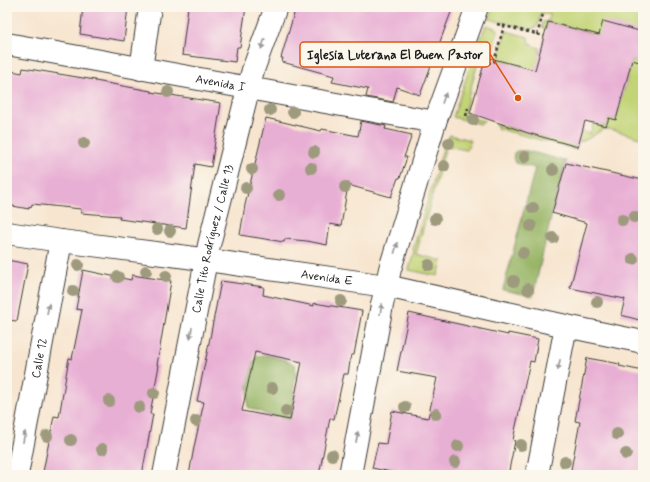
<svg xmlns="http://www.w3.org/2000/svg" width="650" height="482" font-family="Mynerve,sans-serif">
<rect width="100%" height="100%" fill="#fbf7ec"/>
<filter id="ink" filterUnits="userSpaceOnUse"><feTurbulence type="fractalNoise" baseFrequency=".025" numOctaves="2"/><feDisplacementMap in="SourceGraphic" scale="8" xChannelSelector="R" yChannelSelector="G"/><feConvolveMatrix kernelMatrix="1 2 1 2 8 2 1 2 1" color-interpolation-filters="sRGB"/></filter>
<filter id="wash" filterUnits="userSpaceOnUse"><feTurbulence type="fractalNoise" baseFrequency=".012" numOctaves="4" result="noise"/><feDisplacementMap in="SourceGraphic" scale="16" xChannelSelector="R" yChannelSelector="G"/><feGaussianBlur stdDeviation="0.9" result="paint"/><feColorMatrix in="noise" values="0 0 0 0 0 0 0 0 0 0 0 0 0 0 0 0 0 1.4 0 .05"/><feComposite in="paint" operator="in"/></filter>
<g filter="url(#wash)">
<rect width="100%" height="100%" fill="#f7e5cf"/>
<!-- green -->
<g fill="#c2d476" stroke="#6f7849">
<path d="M493,7H643V32L599,35L548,22L546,29L541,27L543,22L548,21L550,15L541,13L537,27L534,28L531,30L489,19Z"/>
<path d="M486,25L498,29L491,57L481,60L478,62L463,116L484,121L480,124L453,117L473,58Z"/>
<path d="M506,31L528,37C529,46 533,46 540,48L539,53L564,59L559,77L498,60Z"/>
<path d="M643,57V139C636,137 611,128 605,129C595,132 587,143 576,142L574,149L500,129H498L496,124L549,139L552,134L582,131L590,134L594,123L606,126L609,118L616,120L632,60L641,63Z"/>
<path d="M450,135L470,140L469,146L466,150L446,146L416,254L442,261L438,276L409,270L414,251L413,250L444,145L448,138Z"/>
</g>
<!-- forest -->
<g fill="#99b667" stroke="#5a6942">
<path d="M517,151H527L566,161L552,213L533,296L503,290L535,168L516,163C513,160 513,157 514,153Z"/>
<path d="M266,355L285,360L295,365L296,373L294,382V396L292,406L290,421L280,424L281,416H271L248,407C247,399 249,393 248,385L243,382L246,364L254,363L257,356Z"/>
</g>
<g id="blocks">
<!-- building -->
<g fill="#e8afd4" fill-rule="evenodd">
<path d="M83,7H128L124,41L80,34Z"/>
<path d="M188,7H246L240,47H237L235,62L182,55Z"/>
<path d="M296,7H453L420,95L397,87L393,102L366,97L368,89L332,82L334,76L282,62L283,58H281Z"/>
<path d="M603,21L643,32V63L632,60L616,120L609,118L606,126L585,121L578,147L528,133L470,113L486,57L535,70L548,22L599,35Z"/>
<path d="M23,68L95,80V81L151,91V92L221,103L211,167L195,164L186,228L119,219L120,216L81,213V209L32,204L31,207L29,206V209L7,205V70L22,73Z"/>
<path d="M266,118L321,131L322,129L358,136L361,121L386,126L385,129L412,135L404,157H407L400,178H398L391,197L348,185L341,226L330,224L327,245L307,241L285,239L284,242L240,235L245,205Z"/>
<path d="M566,163L643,180V321L621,315L625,299L570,288L587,223L552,213Z"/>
<path d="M7,260L28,264L17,321L7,320Z"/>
<path d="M83,270L131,280L132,275L171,281L157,365H159L150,414H153L142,475H62L43,472L54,416L59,417L69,358L72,359L82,310L76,309Z"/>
<path d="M221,281L264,287L263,295L314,306V303L362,311L354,355H351L348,374H344L334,419L330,418L319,475H189L194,447L204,402L197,401L207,353ZM255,352L302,362L290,420L242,411Z"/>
<path d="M409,313L508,335V333L538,339L534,362L530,361L513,440L515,441L508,475H405L372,468L378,443L386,444L392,411L428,418L437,378L397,371Z"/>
<path d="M587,358L620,364L619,366L643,371V475H570L580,422L575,421Z"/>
</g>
</g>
</g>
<g filter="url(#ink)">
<use href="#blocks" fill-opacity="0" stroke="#3d3a37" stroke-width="1"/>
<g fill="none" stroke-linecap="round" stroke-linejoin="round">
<!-- street casing -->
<g stroke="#3d3a37" stroke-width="24">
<g id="street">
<path id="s1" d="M7,44L435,122"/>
<path d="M141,69L150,7"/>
<path id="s2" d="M7,233L61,241L187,257L386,286L566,326L643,342"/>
<path id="s3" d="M17,475L61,241"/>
<path id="s4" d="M164,475L209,245L253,70L276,7"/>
<path d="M350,475L382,305L390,269L435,122L477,7"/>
<path d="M537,475L566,326"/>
</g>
</g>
<!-- path -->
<g stroke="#3d3a37" stroke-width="2.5" stroke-dasharray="3 3" stroke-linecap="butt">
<path d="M497,24L544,36"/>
<path d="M537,35L543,14"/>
<path d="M482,64L494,62L504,26"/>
<path d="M466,116L468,108"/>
</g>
<!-- street -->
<use href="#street" stroke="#fff" stroke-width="22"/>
</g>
<!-- trees -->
<g fill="#9e9a7e">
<circle cx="168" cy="92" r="6"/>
<circle cx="270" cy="110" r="6"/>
<circle cx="293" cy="112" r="6"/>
<circle cx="473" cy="120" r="6"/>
<circle cx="84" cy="143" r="6"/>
<circle cx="449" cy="143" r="6"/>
<circle cx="314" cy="152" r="6"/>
<circle cx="525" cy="157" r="6"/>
<circle cx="444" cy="166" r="6"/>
<circle cx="311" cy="168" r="6"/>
<circle cx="252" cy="169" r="6"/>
<circle cx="553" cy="170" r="6"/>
<circle cx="345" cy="187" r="6"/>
<circle cx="246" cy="188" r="6"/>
<circle cx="279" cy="195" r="6"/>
<circle cx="533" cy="208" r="6"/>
<circle cx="634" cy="217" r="6"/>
<circle cx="435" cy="219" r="6"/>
<circle cx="622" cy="220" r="6"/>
<circle cx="531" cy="226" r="6"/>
<circle cx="157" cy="229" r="6"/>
<circle cx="170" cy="231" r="6"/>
<circle cx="553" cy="238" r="6"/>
<circle cx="523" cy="253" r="6"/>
<circle cx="633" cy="259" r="6"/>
<circle cx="78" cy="265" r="6"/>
<circle cx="429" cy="265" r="6"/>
<circle cx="146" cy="271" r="6"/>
<circle cx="166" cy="276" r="6"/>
<circle cx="118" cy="277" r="6"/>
<circle cx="514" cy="281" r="6"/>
<circle cx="528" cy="289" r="6"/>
<circle cx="73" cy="291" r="6"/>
<circle cx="341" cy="301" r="6"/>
<circle cx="597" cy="302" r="6"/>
<circle cx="272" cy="388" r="6"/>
<circle cx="154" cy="393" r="6"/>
<circle cx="109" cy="401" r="6"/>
<circle cx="139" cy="407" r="6"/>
<circle cx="405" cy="407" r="6"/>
<circle cx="286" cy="411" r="6"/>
<circle cx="436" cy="414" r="6"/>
<circle cx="196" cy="421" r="6"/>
<circle cx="617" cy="434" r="6"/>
<circle cx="47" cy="436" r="6"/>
<circle cx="71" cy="440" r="6"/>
<circle cx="521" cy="445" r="6"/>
<circle cx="458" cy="446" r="6"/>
<circle cx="102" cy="449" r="6"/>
<circle cx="626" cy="454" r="6"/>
<circle cx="332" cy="455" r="6"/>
<circle cx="455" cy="462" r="6"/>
<circle cx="565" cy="462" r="6"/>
</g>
<!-- one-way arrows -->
<defs><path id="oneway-solid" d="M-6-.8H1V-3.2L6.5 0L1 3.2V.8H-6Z"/></defs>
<g fill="#999">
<use href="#oneway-solid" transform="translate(263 44) rotate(110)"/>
<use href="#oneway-solid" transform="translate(444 98) rotate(-70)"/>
<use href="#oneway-solid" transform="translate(396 248) rotate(-73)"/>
<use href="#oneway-solid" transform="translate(48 309) rotate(-79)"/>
<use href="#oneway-solid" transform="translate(381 309) rotate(-79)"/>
<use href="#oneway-solid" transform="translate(191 333) rotate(101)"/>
<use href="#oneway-solid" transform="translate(559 365) rotate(101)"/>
<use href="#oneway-solid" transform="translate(24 437) rotate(-79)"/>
<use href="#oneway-solid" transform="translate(357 437) rotate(-80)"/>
</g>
</g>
<g text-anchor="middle" stroke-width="3" stroke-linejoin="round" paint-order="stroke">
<!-- street labels -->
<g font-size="12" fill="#1c1c1c" stroke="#fbf7ec">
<text dy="4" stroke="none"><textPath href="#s1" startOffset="217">Avenida I</textPath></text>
<text dy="4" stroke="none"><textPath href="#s4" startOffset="241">Calle Tito Rodríguez / Calle 13</textPath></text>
<text dy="4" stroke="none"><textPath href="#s2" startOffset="323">Avenida E</textPath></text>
<text dy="4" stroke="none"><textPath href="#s3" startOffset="119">Calle 12</textPath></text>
</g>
</g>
<!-- callouts -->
<path fill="none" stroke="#de560d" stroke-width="1.5" d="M518 98L490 54"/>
<circle fill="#de560d" stroke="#fbf7ec" stroke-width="1.5" cx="518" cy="98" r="4"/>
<rect fill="#fbf7ec" stroke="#de560d" stroke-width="1.5" x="300" y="42" width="190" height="25" rx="4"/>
<g font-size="13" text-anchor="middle" font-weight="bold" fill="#1c1c1c">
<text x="395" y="59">Iglesia Luterana El Buen Pastor</text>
</g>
<!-- margin -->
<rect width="650" height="482" fill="none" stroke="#fbf7ec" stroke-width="24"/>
</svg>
